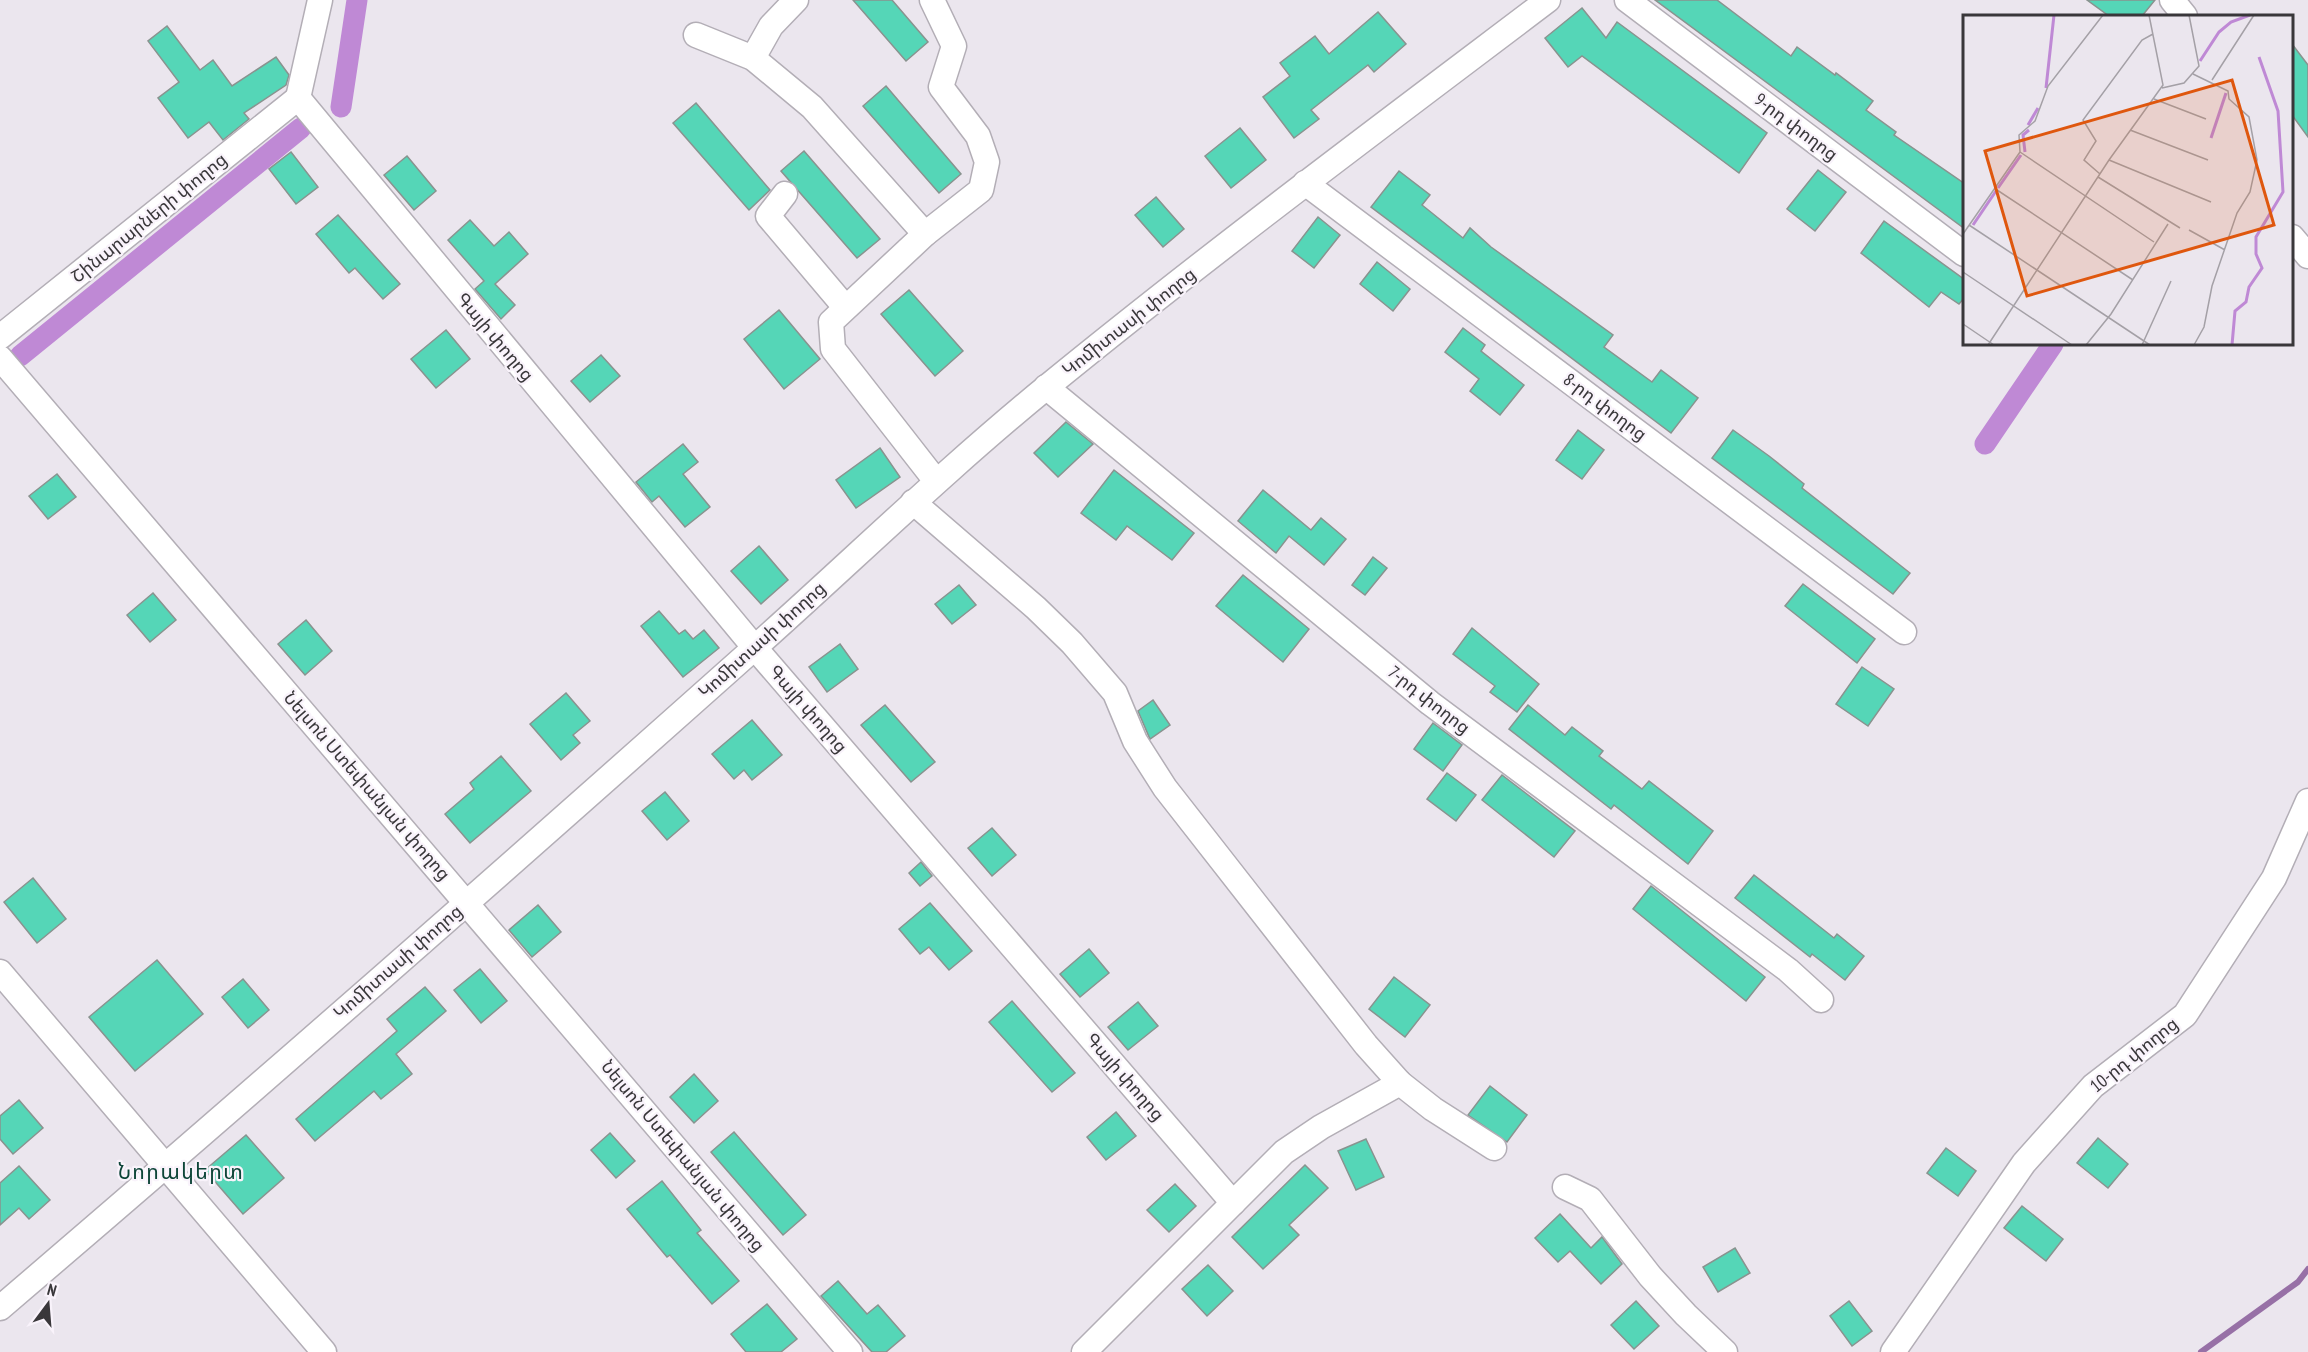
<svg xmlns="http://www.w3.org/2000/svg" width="2308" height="1352" font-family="'PT Sans Narrow','Noto Sans Armenian',sans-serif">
<rect width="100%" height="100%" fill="#ebe6ee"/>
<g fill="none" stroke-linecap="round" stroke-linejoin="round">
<!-- stream -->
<path stroke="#9770a6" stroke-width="6" d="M2201,1352L2298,1282L2308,1269"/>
<!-- canal -->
<g stroke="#bf89d5" stroke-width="21">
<path d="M341,107L357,0"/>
<path d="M20,356L301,128"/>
<path d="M1985,444L2053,344"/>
</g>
</g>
<!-- building -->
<g fill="#55d6b7" stroke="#89938f" stroke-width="1.5">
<path d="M853,0H892L928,42L906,61Z"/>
<path d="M1655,0H1717L1791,56L1797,47L1835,75L1836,73L1873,101L1866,110L1896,132L1894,135L1965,184V229Z"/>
<path d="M2087,0H2155L2142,16H2109Z"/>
<path d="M1582,8L1606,38L1617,22L1767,133L1739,173L1582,56L1568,67L1545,38Z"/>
<path d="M1378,12L1406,44L1374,72L1368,65L1311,110L1319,119L1294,138L1263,97L1290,76L1280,63L1315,36L1329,54Z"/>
<path d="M167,26L200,70L213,60L232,86L276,57L289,75L286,85L244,113L249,119L223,140L209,122L188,138L158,98L179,82L148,41Z"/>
<path d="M2292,44L2308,65V137L2292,115Z"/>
<path d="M886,86L961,174L939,193L863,106Z"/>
<path d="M696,103L770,190L749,210L673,123Z"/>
<path d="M1240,128L1266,160L1231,188L1205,156Z"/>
<path d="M804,151L880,239L857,258L781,171Z"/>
<path d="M291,152L318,187L296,204L269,169Z"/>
<path d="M407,156L436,191L414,210L384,175Z"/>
<path d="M1818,170L1846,192L1815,231L1787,209Z"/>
<path d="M1399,171L1430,195L1422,205L1463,238L1470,228L1491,247L1613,335L1604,347L1652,382L1661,370L1698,398L1671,433L1371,207Z"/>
<path d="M1156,197L1184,229L1163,247L1135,215Z"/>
<path d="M338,215L400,284L383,299L355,268L349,273L316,234Z"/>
<path d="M1318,217L1340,235L1314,268L1292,251Z"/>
<path d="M470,220L494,246L509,232L528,254L495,284L515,305L501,319L475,289L484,281L448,240Z"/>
<path d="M1884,221L1965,280V297L1959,304L1941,292L1929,307L1861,253Z"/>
<path d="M1377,262L1410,289L1393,311L1360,284Z"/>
<path d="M909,290L963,351L935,376L881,314Z"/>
<path d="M779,310L820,359L784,389L744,339Z"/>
<path d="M1463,328L1485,345L1481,351L1524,385L1500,415L1470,391L1479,379L1445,352Z"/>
<path d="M446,330L470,359L436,388L411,359Z"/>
<path d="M601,355L620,376L590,402L571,381Z"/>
<path d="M1066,422L1093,444L1058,477L1034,453Z"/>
<path d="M1578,430L1604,450L1582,479L1556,460Z"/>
<path d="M1733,430L1769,456L1804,484L1802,488L1910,573L1893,594L1712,458Z"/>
<path d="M683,444L698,462L683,474L710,507L685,527L659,496L652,502L636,482Z"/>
<path d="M880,448L900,477L856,508L836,480Z"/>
<path d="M1114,470L1194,533L1172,560L1127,526L1116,540L1081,513Z"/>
<path d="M57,474L76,497L48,519L29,496Z"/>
<path d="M1263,490L1311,530L1321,518L1346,539L1324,565L1289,536L1276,553L1238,521Z"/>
<path d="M759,546L788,580L761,604L731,571Z"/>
<path d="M1373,557L1387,568L1365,595L1352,585Z"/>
<path d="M1243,575L1309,629L1283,662L1216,606Z"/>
<path d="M1803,584L1875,639L1857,663L1785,606Z"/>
<path d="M959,585L976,605L952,624L935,604Z"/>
<path d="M153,593L176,620L150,642L127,615Z"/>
<path d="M659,611L679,634L685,630L693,639L704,630L719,648L683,677L641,626Z"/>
<path d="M306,620L332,651L305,675L278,644Z"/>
<path d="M1472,628L1539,684L1517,712L1490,692L1495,686L1453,654Z"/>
<path d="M840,644L858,669L827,692L809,667Z"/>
<path d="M1862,667L1894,689L1868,726L1836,704Z"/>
<path d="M566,693L590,721L573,735L580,743L561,760L530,724Z"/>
<path d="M1153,700L1170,725L1150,739L1138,711Z"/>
<path d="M885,705L935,762L911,782L861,725Z"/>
<path d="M1528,705L1565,735L1572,727L1603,751L1599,756L1642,789L1649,781L1713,831L1688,864L1614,805L1611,809L1509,729Z"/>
<path d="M752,720L782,755L752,780L744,770L734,779L712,754Z"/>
<path d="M1433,723L1462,745L1443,771L1414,749Z"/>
<path d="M501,756L531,791L470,843L445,814L474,789L470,783Z"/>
<path d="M1447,773L1476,795L1456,821L1427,799Z"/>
<path d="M1502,775L1575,831L1554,857L1482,800Z"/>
<path d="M665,792L689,821L667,840L642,811Z"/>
<path d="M992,828L1016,855L992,876L968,848Z"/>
<path d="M921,862L932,876L920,886L909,873Z"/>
<path d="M1754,875L1834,938L1837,934L1864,956L1845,980L1812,954L1810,957L1735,898Z"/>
<path d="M33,878L66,919L37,943L4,902Z"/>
<path d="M1651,886L1765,977L1746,1001L1633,909Z"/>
<path d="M930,903L972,951L949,970L929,947L920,954L899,929Z"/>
<path d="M538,905L561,932L532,957L509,930Z"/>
<path d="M1089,949L1109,973L1080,997L1060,974Z"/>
<path d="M157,960L203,1014L135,1071L89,1017Z"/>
<path d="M480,969L507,1001L481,1023L454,990Z"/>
<path d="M1394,977L1430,1005L1405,1037L1369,1009Z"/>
<path d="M243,979L269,1010L248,1028L222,997Z"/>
<path d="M425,987L446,1011L396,1054L412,1074L381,1099L374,1091L315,1141L296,1119L397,1031L387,1019Z"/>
<path d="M1012,1001L1075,1073L1052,1092L989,1022Z"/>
<path d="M1138,1002L1158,1026L1128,1050L1108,1027Z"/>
<path d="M694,1074L718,1101L694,1123L670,1097Z"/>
<path d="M1490,1086L1527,1115L1507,1142L1468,1115Z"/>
<path d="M19,1100L43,1128L13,1154L0,1139V1116Z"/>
<path d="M1116,1112L1136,1136L1106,1160L1087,1137Z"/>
<path d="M734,1132L806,1215L783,1235L711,1152Z"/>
<path d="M610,1133L635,1161L616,1178L591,1150Z"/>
<path d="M246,1135L284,1178L243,1214L205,1170Z"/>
<path d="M2098,1138L2128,1164L2108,1188L2077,1163Z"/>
<path d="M1366,1139L1384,1177L1356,1190L1338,1151Z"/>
<path d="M1946,1148L1976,1171L1958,1196L1927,1173Z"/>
<path d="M1305,1165L1328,1188L1289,1225L1299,1235L1263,1269L1232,1237Z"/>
<path d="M19,1166L50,1200L29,1219L19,1208L0,1225V1183Z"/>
<path d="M662,1181L701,1230L697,1233L739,1281L712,1304L670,1255L667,1257L627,1209Z"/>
<path d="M1175,1184L1196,1206L1169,1232L1147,1210Z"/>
<path d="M2022,1206L2063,1239L2046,1261L2004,1228Z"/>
<path d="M1560,1214L1591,1248L1602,1237L1622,1264L1601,1284L1570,1251L1558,1262L1535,1238Z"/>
<path d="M1735,1248L1750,1273L1718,1292L1703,1267Z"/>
<path d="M1208,1265L1233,1291L1207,1316L1182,1289Z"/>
<path d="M838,1281L867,1314L878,1305L905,1336L886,1352H872L821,1296Z"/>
<path d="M1636,1301L1659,1326L1634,1349L1611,1325Z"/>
<path d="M1849,1301L1872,1331L1852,1346L1830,1316Z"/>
<path d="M767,1304L797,1339L781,1352H746L731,1334Z"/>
</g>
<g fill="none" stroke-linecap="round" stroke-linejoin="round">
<!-- minor casing -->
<g stroke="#b3aeb6" stroke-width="27">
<g id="minor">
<path d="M932,0L954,46L941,87L978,136L987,162L981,190L925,234L831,322L833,349L936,481"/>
<path d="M1627,0L1964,254"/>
<path d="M2172,0L2185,16"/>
<path d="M696,35L753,58L812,107L925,234"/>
<path d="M753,58L771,26L796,0"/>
<path d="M298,98L755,648L1233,1203"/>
<path d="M298,98L320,0"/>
<path d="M1305,183L1904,632"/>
<path d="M785,194L768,216L845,307"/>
<path d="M2292,237L2308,256"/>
<path d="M0,337L298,98"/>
<path d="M0,358L850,1352"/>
<path d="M1046,387L1430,703L1788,970L1821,1000"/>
<path d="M913,502L1036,608L1072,643L1115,693L1135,741L1165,788L1366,1045L1400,1083L1433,1109L1494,1148"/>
<path d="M0,972L324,1352"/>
<path d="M1565,1187L1590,1199L1650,1276L1686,1315L1725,1352"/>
<path d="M0,1308C253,1092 503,872 751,651C850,563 945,470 1048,386C1211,253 1380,127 1548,0"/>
<path d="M1084,1352L1284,1152L1321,1127L1400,1083"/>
<path d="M1893,1352L2024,1163L2093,1086L2185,1015L2274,878L2308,801"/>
</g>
</g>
<!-- minor -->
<use href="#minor" stroke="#fff" stroke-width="24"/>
</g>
<g text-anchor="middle" stroke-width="4.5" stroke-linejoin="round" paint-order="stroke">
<!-- street labels -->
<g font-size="18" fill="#39373a" stroke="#f9f3fb">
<text transform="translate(1796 127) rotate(37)" y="6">9-րդ փողոց</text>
<text transform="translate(149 218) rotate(-39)" y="6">Շինարարների փողոց</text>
<text transform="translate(1129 322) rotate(-38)" y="6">Կոմիտասի փողոց</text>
<text transform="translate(495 337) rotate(50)" y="6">Գայի փողոց</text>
<text transform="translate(1605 407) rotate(37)" y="6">8-րդ փողոց</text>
<text transform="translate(762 640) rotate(-42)" y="6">Կոմիտասի փողոց</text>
<text transform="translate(1429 700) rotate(38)" y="6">7-րդ փողոց</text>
<text transform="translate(808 709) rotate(49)" y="6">Գայի փողոց</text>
<text transform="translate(367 786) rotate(49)" y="6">Նելսոն Ստեփանյան փողոց</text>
<text transform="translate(398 962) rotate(-41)" y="6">Կոմիտասի փողոց</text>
<text transform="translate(2134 1055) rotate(-39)" y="6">10-րդ փողոց</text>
<text transform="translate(1125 1077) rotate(49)" y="6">Գայի փողոց</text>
<text transform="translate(683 1156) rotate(50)" y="6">Նելսոն Ստեփանյան փողոց</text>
</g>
<!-- quarter labels -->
<g font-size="21" letter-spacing="1.5" fill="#0d4538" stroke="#f9f3fb">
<text x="181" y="1179">Նորակերտ</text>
</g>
</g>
<!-- overview -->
<g transform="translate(1963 15)">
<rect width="330" height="330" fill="#ebe6ee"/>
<path fill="none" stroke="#bf89d5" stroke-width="3" d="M237,46L256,17L268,7L287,0M83,73L91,0M65,110L75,93M248,123L263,78M62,137L60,120L66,115M35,173L58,140M10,210L33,176M269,330L272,296L283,287L286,272L299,253L293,239V222L320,177L315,96L296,42"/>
<path fill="none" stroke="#a4a0a6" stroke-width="1.5" d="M230,59L265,76L266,84L286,102L294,145L287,177L274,198L249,271L241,312L231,330M249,65L291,0M199,73L221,68L236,51L226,0M191,84L243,104M167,115L245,145M57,137L56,120L72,106L85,71L140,0M57,137L191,227M146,145L248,187M137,159L121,145L133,126L120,105L179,25L190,19M135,162L217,213M31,173L170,265M6,210L187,330M226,215L262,235M0,219L57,137M0,257L109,330M0,309L31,330M25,330L146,145L200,70L186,0M123,330L148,299L205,209M179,330L208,266"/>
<path fill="#df570e" fill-opacity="0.15" stroke="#df570e" stroke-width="3" d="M269,65L311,210L64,281L22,136Z"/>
<rect width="330" height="330" fill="none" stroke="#39373a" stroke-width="3"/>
</g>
<!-- north arrow -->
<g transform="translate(48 1304) rotate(16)" stroke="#f9f3fb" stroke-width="4.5" paint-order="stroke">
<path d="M0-4.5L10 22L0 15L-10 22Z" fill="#39373a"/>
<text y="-9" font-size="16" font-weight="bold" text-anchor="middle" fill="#39373a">N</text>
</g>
</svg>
